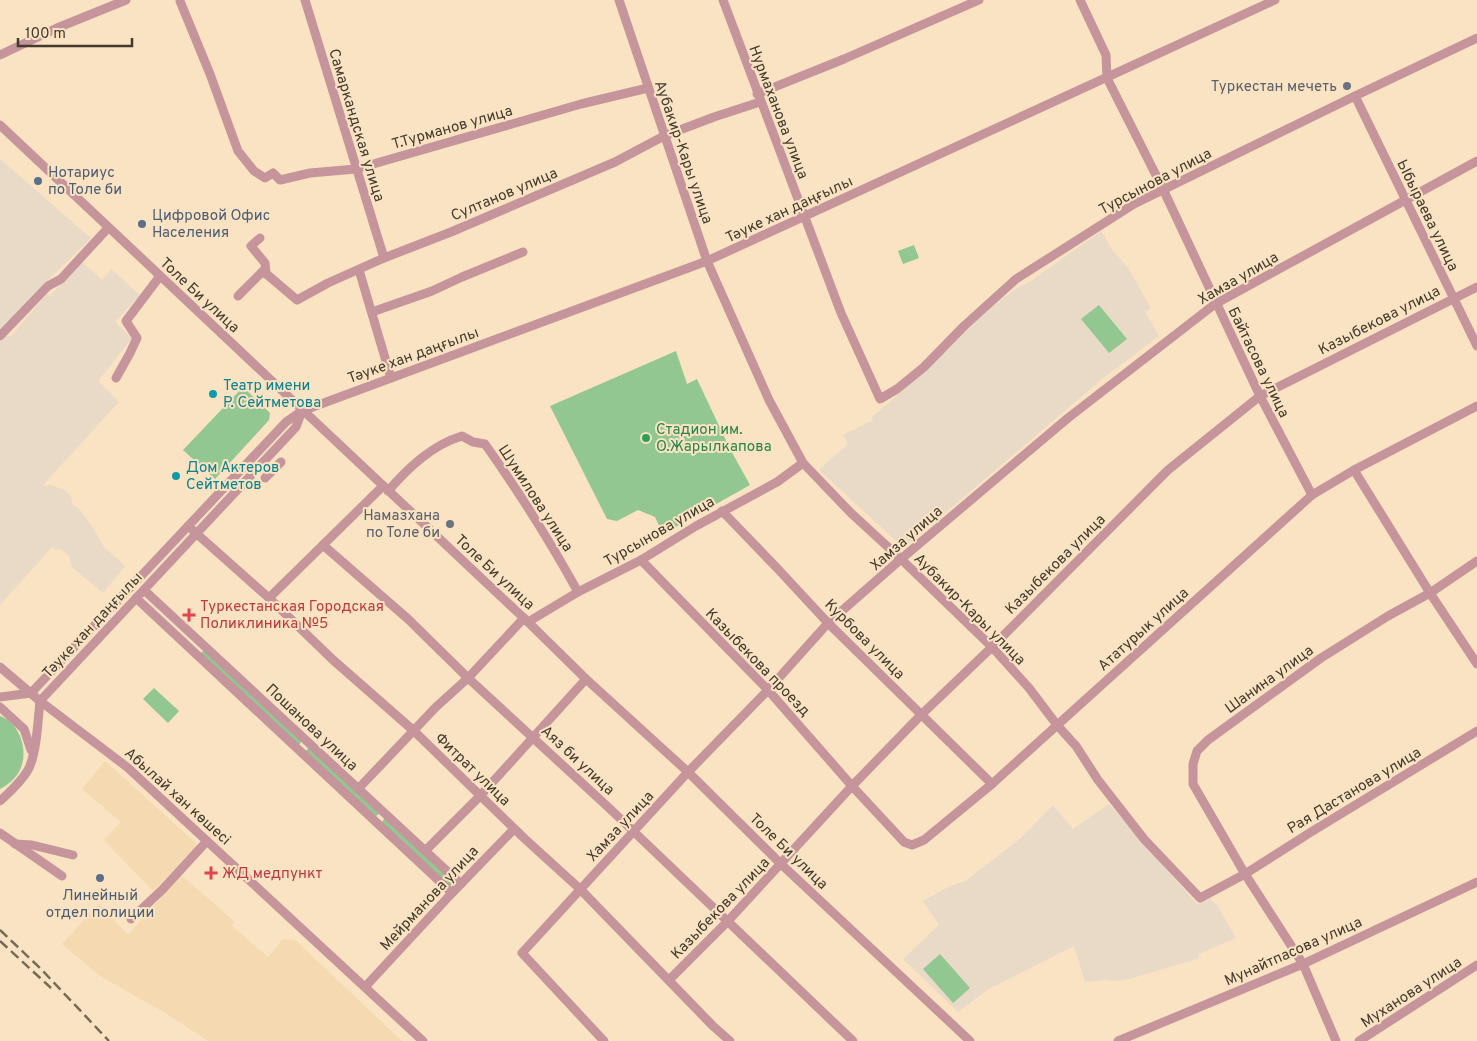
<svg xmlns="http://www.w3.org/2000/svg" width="1477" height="1041" font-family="Overpass,sans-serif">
<rect width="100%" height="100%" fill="#f9e3c2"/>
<!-- built -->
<g fill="#f4d9b1">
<path d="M105,761L198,845L153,891L104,840L121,822L82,789Z"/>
<path d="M181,875L234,921L232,926L268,957L283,939L295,940L402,1041H208L167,1014L100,976L62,944L99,904L128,935Z"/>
</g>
<!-- education -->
<g fill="#e9d9c7">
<path d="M0,159L91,238L43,285L0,333Z"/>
<path d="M1101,231L1113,251L1128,268L1151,308L1145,312L1159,336L1101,380L904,548L819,470L848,444L843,435L873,420L872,417L908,386L983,313L1016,289L1031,281Z"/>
<path d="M82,262L102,280L111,269L140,295L115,322L132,338L98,381L119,402L42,486L51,485L64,490L71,496L72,504L80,510L93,528L104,547L125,566L103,593L71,566L69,556L61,549L55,550L52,547L0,605V341L4,336H11L47,294L50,296Z"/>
<path d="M1109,804L1197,904L1210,898L1217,905L1236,938L1199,954V958L1187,962L1129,979L1114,981L1105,980L1085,982L1074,946L987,990L958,1012L903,959L939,925L923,901L950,886L965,881L1021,838L1053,805L1073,829Z"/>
</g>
<!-- green -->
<g fill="#92c792">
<path d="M914,245L919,258L903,264L898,251Z"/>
<path d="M1099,305L1127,339L1109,353L1081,319Z"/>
<path d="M676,351L687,384L697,379L729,447L750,485L663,534L655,517L638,510L617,521L607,519L550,406Z"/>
<path d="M243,387L270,413L269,420L215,479L183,450Z"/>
<path d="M204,650L302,740L300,744L297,745L200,654Z"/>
<path d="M154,688L179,711L168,723L143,699Z"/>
<path d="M0,716C20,723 29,751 20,770C16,778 8,785 0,789Z"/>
<path d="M309,747L380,813L375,817L305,752Z"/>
<path d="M385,818L454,882L449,887L381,823Z"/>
<path d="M940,954L970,988L953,1003L923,969Z"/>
</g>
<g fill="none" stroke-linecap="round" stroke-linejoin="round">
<!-- minor -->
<g stroke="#c5959b" stroke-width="9">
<path d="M305,0L384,258"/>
<path d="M619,0L707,261L769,400L803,463L851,513L901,559L992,647L1029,688L1057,725L1076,746L1098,780L1144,839L1200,898L1245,874L1311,832L1477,731"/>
<path d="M723,0L841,313L880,399L897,389L924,367L964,326L1016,279L1134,204L1355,96L1477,38"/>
<path d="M1080,0L1106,55L1107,78L1163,189L1260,396L1312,495"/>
<path d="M180,1L210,74L238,151L254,171L265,178L273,173L280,180L310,173L356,169L581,104L648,88"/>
<path d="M0,55L57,28L126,0"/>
<path d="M757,94L844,59L979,0"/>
<path d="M1355,96L1477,346"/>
<path d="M0,125L528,622L586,679L688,772L781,864L970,1041"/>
<path d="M260,238L251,246L265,263L266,274"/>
<path d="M359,270L391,378"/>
<path d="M238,296L263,271L297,300L328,283L384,258L451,232L615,162L664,136L714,117L760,102"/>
<path d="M372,312L432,291L462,277L523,252"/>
<path d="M0,336L48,286L61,279L108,228"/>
<path d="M116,378L130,353L137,338L126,321L160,276"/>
<path d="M1354,470L1430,593L1477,664"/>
<path d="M265,478L281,462"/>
<path d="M388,491C408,468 432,445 462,436L473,442L485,444C519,492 550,541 578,592"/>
<path d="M722,511L777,568L828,623L992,784"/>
<path d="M188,526L269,598L332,659L414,731L525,839L580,889L713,1026L730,1041"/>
<path d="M323,545L408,619L468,678L608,807L853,1041"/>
<path d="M641,560L768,690L852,786L904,842L912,845L924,840L992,784L1312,495L1354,470L1477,406"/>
<path d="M144,590L461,884"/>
<path d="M136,598L452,893"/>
<path d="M269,598L383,486"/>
<path d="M528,622L578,592L641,560L696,526L777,482L803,463"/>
<path d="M0,667L40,701L127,767L423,1041"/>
<path d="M31,693L286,422L302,411L707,261L1275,0"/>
<path d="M0,697L31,693"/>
<path d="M40,701L296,427L302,411"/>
<path d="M0,707L24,729L31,750"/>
<path d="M358,789L436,707L468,678L524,618"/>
<path d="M0,801C10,792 23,780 29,768C37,751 38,719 40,701"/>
<path d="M0,833L62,876"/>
<path d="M15,844L32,845L73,855"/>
<path d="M425,851L480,796L586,679"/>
<path d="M131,919L162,890L207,841"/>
<path d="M669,980L727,922L852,786L921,715L992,647L1168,470L1260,396L1477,287"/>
<path d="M365,987L452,893L514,829"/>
<path d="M604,1041L522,953L688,772L768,690L828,623L901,559L1068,418L1215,304L1477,161"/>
<path d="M1118,1041L1303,964L1477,882"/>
<path d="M1336,1041L1303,964L1245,874L1193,784V764L1197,751L1208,740L1321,658L1388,616L1430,593L1477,561"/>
<path d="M1359,1041L1477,965"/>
</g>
<!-- rail -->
<g stroke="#776b58" stroke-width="2.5" stroke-dasharray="10 5" stroke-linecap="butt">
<path d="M0,930L41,969L109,1041"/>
<path d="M0,941L51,988"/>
</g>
</g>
<!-- markers -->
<g fill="#6b7280" stroke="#f9e3c2" stroke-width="2">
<circle cx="1347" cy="86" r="5"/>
<circle cx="450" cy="524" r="5"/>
</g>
<g fill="#5c6f8a" stroke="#f9e3c2" stroke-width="2">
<circle cx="38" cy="181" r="5"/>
<circle cx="142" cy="224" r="5"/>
<circle cx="100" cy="878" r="5"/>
</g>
<g fill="#0f9aa8" stroke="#f9e3c2" stroke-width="2">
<circle cx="213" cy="394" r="5"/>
<circle cx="176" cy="476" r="5"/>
</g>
<circle fill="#2e9e5b" stroke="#f9e3c2" stroke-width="2" cx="646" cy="438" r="5"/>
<g fill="#e0444e" stroke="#f9e3c2" stroke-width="2">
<path d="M186.5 607.5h5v5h5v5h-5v5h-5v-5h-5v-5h5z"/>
<path d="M208.5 865.5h5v5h5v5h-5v5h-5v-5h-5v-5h5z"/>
</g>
<g text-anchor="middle" stroke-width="4" stroke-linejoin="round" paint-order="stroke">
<!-- worship labels -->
<g font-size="15" fill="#5b616d" stroke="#f9e3c2" text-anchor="end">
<text x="1337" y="91">Туркестан мечеть</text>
<text x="440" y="520">Намазхана<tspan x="440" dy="17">по Толе би</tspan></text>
</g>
<!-- street labels -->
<g font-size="15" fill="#443b2e" stroke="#f9e3c2">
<text transform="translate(779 112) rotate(69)" y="5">Нурмаханова улица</text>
<text transform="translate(357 125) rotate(73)" y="5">Самаркандская улица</text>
<text transform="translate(452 127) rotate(-16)" y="5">Т.Турманов улица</text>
<text transform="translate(684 152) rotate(71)" y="5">Аубакир-Кары улица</text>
<text transform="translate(1155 181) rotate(-28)" y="5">Турсынова улица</text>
<text transform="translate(504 194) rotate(-23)" y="5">Султанов улица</text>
<text transform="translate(789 209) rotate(-25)" y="5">Тәуке хан даңғылы</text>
<text transform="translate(1428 215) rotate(64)" y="5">Ыбыраева улица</text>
<text transform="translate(1238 278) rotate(-30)" y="5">Хамза улица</text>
<text transform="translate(200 295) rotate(43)" y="5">Толе Би улица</text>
<text transform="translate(1379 320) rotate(-27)" y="5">Казыбекова улица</text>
<text transform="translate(413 355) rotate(-20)" y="5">Тәуке хан даңғылы</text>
<text transform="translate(1259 362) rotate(64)" y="5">Байтасова улица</text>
<text transform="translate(536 498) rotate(57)" y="5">Шумилова улица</text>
<text transform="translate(659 531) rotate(-30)" y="5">Турсынова улица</text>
<text transform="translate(906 538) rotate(-41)" y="5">Хамза улица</text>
<text transform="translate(1055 564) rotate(-45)" y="5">Казыбекова улица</text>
<text transform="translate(495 572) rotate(43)" y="5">Толе Би улица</text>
<text transform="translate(970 609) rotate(45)" y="5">Аубакир-Кары улица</text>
<text transform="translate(92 625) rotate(-47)" y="5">Тәуке хан даңғылы</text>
<text transform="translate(1143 629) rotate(-42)" y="5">Ататурык улица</text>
<text transform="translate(865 639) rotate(45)" y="5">Курбова улица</text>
<text transform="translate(758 662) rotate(46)" y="5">Казыбекова проезд</text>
<text transform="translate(1269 679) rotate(-36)" y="5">Шанина улица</text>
<text transform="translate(312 727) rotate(43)" y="5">Пошанова улица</text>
<text transform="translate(578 760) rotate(43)" y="5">Аяз би улица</text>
<text transform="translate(473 769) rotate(44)" y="5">Фитрат улица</text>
<text transform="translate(1354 790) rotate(-31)" y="5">Рая Дастанова улица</text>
<text transform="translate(178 796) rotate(42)" y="5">Абылай хан көшесі</text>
<text transform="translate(620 826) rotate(-47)" y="5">Хамза улица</text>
<text transform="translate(789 851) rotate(44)" y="5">Толе Би улица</text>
<text transform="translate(429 898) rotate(-47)" y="5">Мейрманова улица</text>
<text transform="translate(720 908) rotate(-46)" y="5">Казыбекова улица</text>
<text transform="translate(1293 951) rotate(-24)" y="5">Мунайтпасова улица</text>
<text transform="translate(1411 992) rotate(-33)" y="5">Муханова улица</text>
</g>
<!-- service labels -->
<g font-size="15" fill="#4e5e75" stroke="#f9e3c2" text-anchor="start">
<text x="48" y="177">Нотариус<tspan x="48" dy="17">по Толе би</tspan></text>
<text x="152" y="220">Цифровой Офис<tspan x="152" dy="17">Населения</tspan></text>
<text x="100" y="900" text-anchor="middle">Линейный<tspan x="100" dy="17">отдел полиции</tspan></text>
</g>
<!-- culture labels -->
<g font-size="15" fill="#0d838f" stroke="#f9e3c2" text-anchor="start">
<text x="223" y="390">Театр имени<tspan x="223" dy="17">Р. Сейтметова</tspan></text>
<text x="186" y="472">Дом Актеров<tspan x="186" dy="17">Сейтметов</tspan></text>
</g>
<!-- leisure labels -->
<g font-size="15" fill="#27864d" stroke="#f9e3c2" text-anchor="start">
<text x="656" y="434">Стадион им.<tspan x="656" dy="17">О.Жарылкапова</tspan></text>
</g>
<!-- health labels -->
<g font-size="15" fill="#be3a42" stroke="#f9e3c2" text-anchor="start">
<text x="200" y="611">Туркестанская Городская<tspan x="200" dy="17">Поликлиника №5</tspan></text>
<text x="222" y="878">ЖД медпункт</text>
</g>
</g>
<!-- scale -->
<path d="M18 38v8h114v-8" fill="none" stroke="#443b2e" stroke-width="2.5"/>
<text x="25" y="38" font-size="15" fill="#443b2e" stroke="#f9e3c2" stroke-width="4" paint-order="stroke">100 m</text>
</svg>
